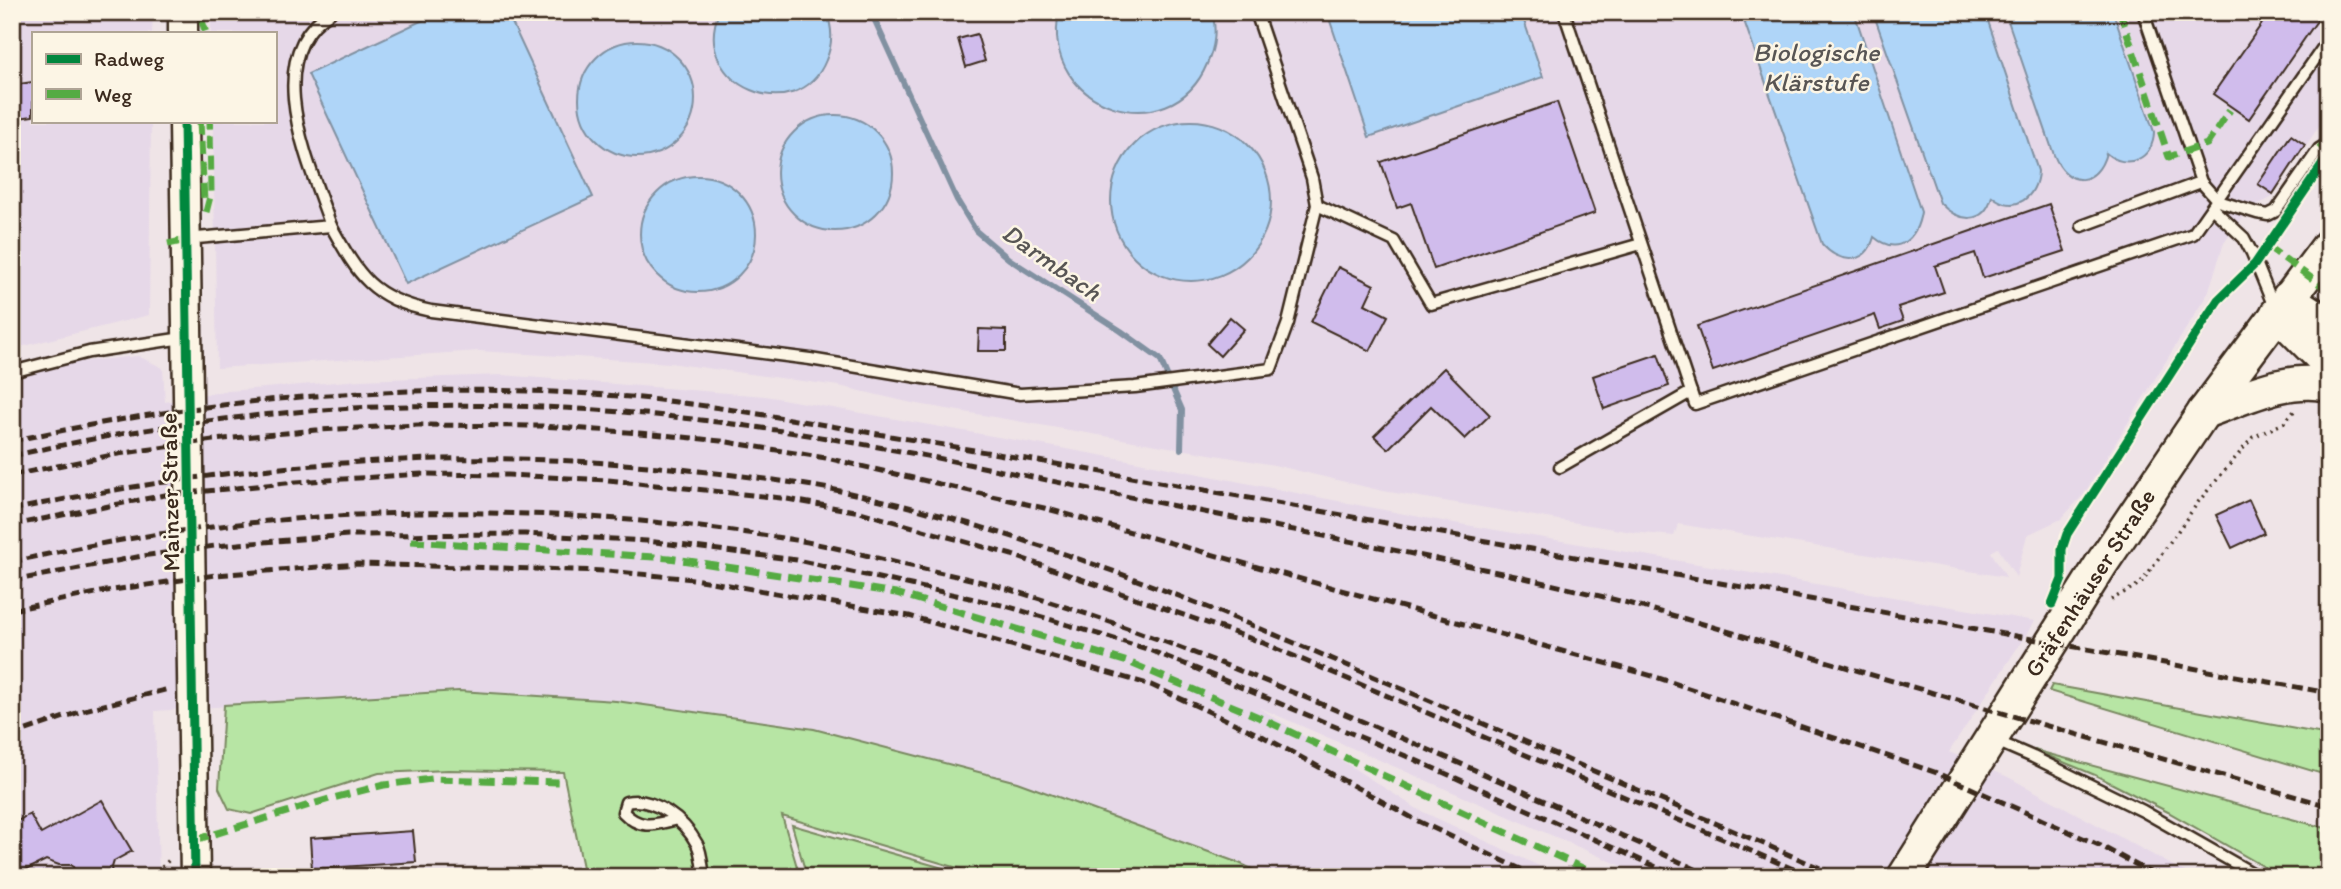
<svg xmlns="http://www.w3.org/2000/svg" width="2341" height="889" font-family="Itim,sans-serif">
<rect width="100%" height="100%" fill="#efe4e7"/>
<filter id="ink" filterUnits="userSpaceOnUse"><feTurbulence type="fractalNoise" baseFrequency=".0143" numOctaves="2"/><feDisplacementMap in="SourceGraphic" scale="14" xChannelSelector="R" yChannelSelector="G"/><feConvolveMatrix kernelMatrix="1 2 1 2 8 2 1 2 1" color-interpolation-filters="sRGB"/></filter>
<g filter="url(#ink)">
<!-- built -->
<g fill="#e6d8e8">
<path d="M12,12H153L152,33H33V121H151L149,315L12,349Z"/>
<path d="M211,12H2329V111L2271,198L2248,209L2224,243L2208,293L2084,494L2061,519L2027,535L2016,577L1998,548L1991,552L2006,577L1678,524L1674,536L1632,532L1383,491L1274,465L912,403L839,386L670,363L479,351L217,368L213,121H275V33H211Z"/>
<path d="M138,356L163,368L165,402L217,392L360,380L502,375L765,396L1128,460L1425,518L2035,621L1949,752L2008,777L2194,877H1647L1258,707L1419,810L1563,877H1269L1239,863L1017,782L616,701L459,691L155,711L159,877H12V381L58,364Z"/>
</g>
<!-- green -->
<g fill="#b7e5a4" stroke="#798861" stroke-width="2">
<path d="M2052,685L2329,735V776L2049,691Z"/>
<path d="M459,691L616,701L814,729L1017,782L1239,863L1269,877H988L782,816L800,877H585L563,772L448,770L379,773L251,814L229,809L219,788L224,705Z"/>
<path d="M2034,750L2329,829V877H2282L2168,812L2095,775Z"/>
<path d="M792,825L957,872L971,877H807Z"/>
</g>
<!-- water -->
<g fill="#afd5f8" stroke="#8191a1" stroke-width="2">
<path d="M440,12H507L593,197L406,284L308,74Z"/>
<path d="M719,12H826C833,28 833,44 826,60C798,130 689,86 719,12Z"/>
<path d="M1059,12H1212C1217,30 1215,47 1207,64C1171,150 1039,109 1059,12Z"/>
<path d="M1327,12H1521L1543,77L1369,137Z"/>
<path d="M1741,12H1854L1921,212C1917,238 1898,257 1874,237C1866,266 1839,264 1822,244Z"/>
<path d="M1873,12H1985L2038,171C2037,197 2015,215 1992,196C1984,226 1958,222 1940,203Z"/>
<path d="M2005,12H2113L2154,132C2154,159 2126,171 2106,153C2097,187 2067,188 2054,155Z"/>
<circle cx="637" cy="99" r="58"/>
<circle cx="835" cy="173" r="58"/>
<circle cx="1191" cy="201" r="80"/>
<circle cx="698" cy="234" r="58"/>
</g>
<g fill="none" stroke-linecap="round" stroke-linejoin="round">
<!-- stream -->
<path stroke="#8191a1" stroke-width="6" d="M871,12L957,200L976,231L1009,259L1121,331L1160,359L1182,410L1181,449"/>
</g>
<!-- building -->
<g fill="#d0bcec" stroke="#3b2a1e" stroke-width="2">
<path d="M2270,12H2323L2249,119L2213,94Z"/>
<path d="M977,34L985,61L966,67L958,39Z"/>
<path d="M33,82V116L12,119V85Z"/>
<path d="M1557,102L1595,213L1434,269L1411,203L1397,208L1381,162Z"/>
<path d="M2291,135L2305,145L2273,194L2258,184Z"/>
<path d="M2049,204L2065,251L1983,278L1975,253L1935,266L1944,292L1898,307L1903,321L1880,329L1875,315L1713,371L1697,326Z"/>
<path d="M1338,267L1374,285L1365,304L1388,316L1370,351L1311,322Z"/>
<path d="M1230,317L1244,329L1220,356L1207,344Z"/>
<path d="M979,329L1006,330V351H978Z"/>
<path d="M1658,354L1669,386L1604,409L1593,376Z"/>
<path d="M1444,368L1490,415L1465,439L1431,406L1388,449L1374,436Z"/>
<path d="M2249,500L2264,533L2232,548L2216,515Z"/>
<path d="M102,800L132,851L114,861L110,874L97,870L86,877H78L72,865H59L46,860L12,877V824L30,814L41,834Z"/>
<path d="M413,831L416,862L312,869L310,838Z"/>
</g>
<g fill="none" stroke-linecap="round" stroke-linejoin="round">
<!-- service casing -->
<g stroke="#3b2a1e" stroke-width="15">
<g id="service">
<path d="M1564,12L1695,404L2193,234L2329,39"/>
<path d="M2143,12L2201,182L2218,201L2257,213L2268,215L2276,211L2319,149L2329,143"/>
<path d="M1317,205L1394,241L1431,304L1641,244"/>
<path d="M2213,209L2244,238L2252,253L2274,307"/>
<path d="M331,226C359,276 371,298 431,311L810,359L1020,394L1135,387L1271,369L1288,323L1317,205L1312,178L1256,12"/>
<path d="M2082,226L2201,182"/>
<path d="M186,239L331,226C310,165 258,57 331,12"/>
<path d="M12,372L89,352L183,338"/>
<path d="M1560,467L1691,392"/>
<path d="M1996,741L2033,757L2143,811L2259,877"/>
<path d="M677,819C654,825 640,830 623,812L626,802C654,796 684,820 697,844C702,853 702,867 704,877"/>
</g>
</g>
<!-- secondary casing -->
<g stroke="#3b2a1e" stroke-width="33">
<g id="secondary">
<path d="M183,12V33"/>
<path d="M184,121L195,877"/>
</g>
</g>
<!-- primary casing -->
<g stroke="#3b2a1e" stroke-width="37">
<g id="primary">
<path d="M2288,298L2329,325"/>
<path d="M2277,313L2329,365"/>
<path d="M2204,412C2242,399 2287,375 2329,385"/>
<path d="M1904,877L2102,563L2204,412L2329,245"/>
</g>
</g>
<!-- path -->
<g stroke="#3b2a1e" stroke-width="3.5" stroke-dasharray="2 5" stroke-linecap="butt">
<path d="M2111,600L2141,583L2199,501L2253,437L2284,423L2295,410"/>
<path d="M152,877L170,859"/>
</g>
<!-- service -->
<use href="#service" stroke="#fcf5e5" stroke-width="10"/>
<!-- secondary -->
<use href="#secondary" stroke="#fcf5e5" stroke-width="28"/>
<!-- primary -->
<use href="#primary" stroke="#fcf5e5" stroke-width="32"/>
<!-- rail -->
<g stroke="#3b2a1e" stroke-width="5" stroke-dasharray="10 5" stroke-linecap="butt">
<path d="M12,441C196,400 386,383 574,393C677,398 777,417 878,434C1029,459 1180,485 1331,513C1663,573 1996,632 2329,693"/>
<path d="M12,456C228,406 454,393 674,417C836,434 995,470 1155,502C1310,534 1466,562 1620,601C1716,626 1810,657 1906,685C2046,726 2188,766 2329,806"/>
<path d="M12,475L118,454L213,440L316,430L418,425L543,426L653,434L721,441L826,458L1044,508L1656,677L1937,773L2101,846L2159,877"/>
<path d="M12,510C238,461 468,445 698,471C752,477 806,483 859,495C1046,537 1224,612 1400,688C1547,751 1694,814 1841,877"/>
<path d="M12,525L165,495L296,482L422,474L508,475L608,480L781,498L860,512L1012,555L1261,642L1812,877"/>
<path d="M12,562C267,503 531,499 789,539C830,545 870,557 911,566C945,574 980,580 1014,591C1123,623 1227,665 1331,708C1459,762 1586,819 1713,877"/>
<path d="M12,581L142,556L215,546L348,535L525,534L647,541L797,560L1006,606L1144,648L1185,664L1413,759L1679,877"/>
<path d="M12,610L106,591L216,575L357,564L607,571L694,579L909,616L1151,685L1262,736L1418,821L1538,877"/>
<path d="M12,735L88,709L169,689"/>
</g>
<!-- quiet -->
<g stroke="#55ab43" stroke-width="7" stroke-dasharray="14 7" stroke-linecap="butt">
<path d="M2120,12L2169,157L2207,144L2230,110"/>
<path d="M201,18L206,33"/>
<path d="M2145,18L2163,12"/>
<path d="M200,121L204,201"/>
<path d="M2319,149L2329,136"/>
<path d="M206,212L211,193L210,121"/>
<path d="M168,244L186,240"/>
<path d="M2267,246L2329,291"/>
<path d="M411,541L669,558L896,593L1128,662L1256,716L1602,877"/>
<path d="M195,840L329,799L384,785L432,779L563,782"/>
</g>
<!-- cycleway casing -->
<g stroke="#fcf5e5" stroke-width="13">
<g id="cycleway">
<path d="M184,121L195,877"/>
<path d="M2052,604L2062,579V549L2067,534L2218,300L2255,264L2329,155"/>
</g>
</g>
<!-- cycleway -->
<use href="#cycleway" stroke="#00873e" stroke-width="9"/>
</g>
</g>
<g text-anchor="middle" stroke-width="5" stroke-linejoin="round" paint-order="stroke">
<!-- street labels -->
<g font-size="24" fill="#3b2a1e" stroke="#fcf5e5">
<text transform="translate(170 492) rotate(-91)" y="8">Mainzer Straße</text>
<text transform="translate(2090 583) rotate(-57)" y="8">Gräfenhäuser Straße</text>
</g>
<!-- water labels -->
<g font-size="26" font-style="italic" fill="#585554" stroke="#fcf5e5">
<text x="1816" y="61">Biologische<tspan x="1816" dy="30">Klärstufe</tspan></text>
<text transform="translate(1052 262) rotate(35)" y="9">Darmbach</text>
</g>
</g>
<!-- margin -->
<rect width="2341" height="889" fill="none" stroke="#fcf5e5" stroke-width="42"/>
<rect x="21" y="21" width="2299" height="847" fill="none" stroke="#3b2a1e" stroke-width="2.5" filter="url(#ink)"/>
<!-- legend -->
<rect x="32" y="32" width="245" height="91" fill="#fcf5e5" stroke="#afa495" stroke-width="2"/>
<rect x="46" y="54" width="35" height="10" fill="#00873e" stroke="#afa495" stroke-width="2"/>
<text x="94" y="66" font-size="21" fill="#3b2a1e">Radweg</text>
<rect x="46" y="89" width="35" height="10" fill="#55ab43" stroke="#afa495" stroke-width="2"/>
<text x="94" y="102" font-size="21" fill="#3b2a1e">Weg</text>
</svg>
